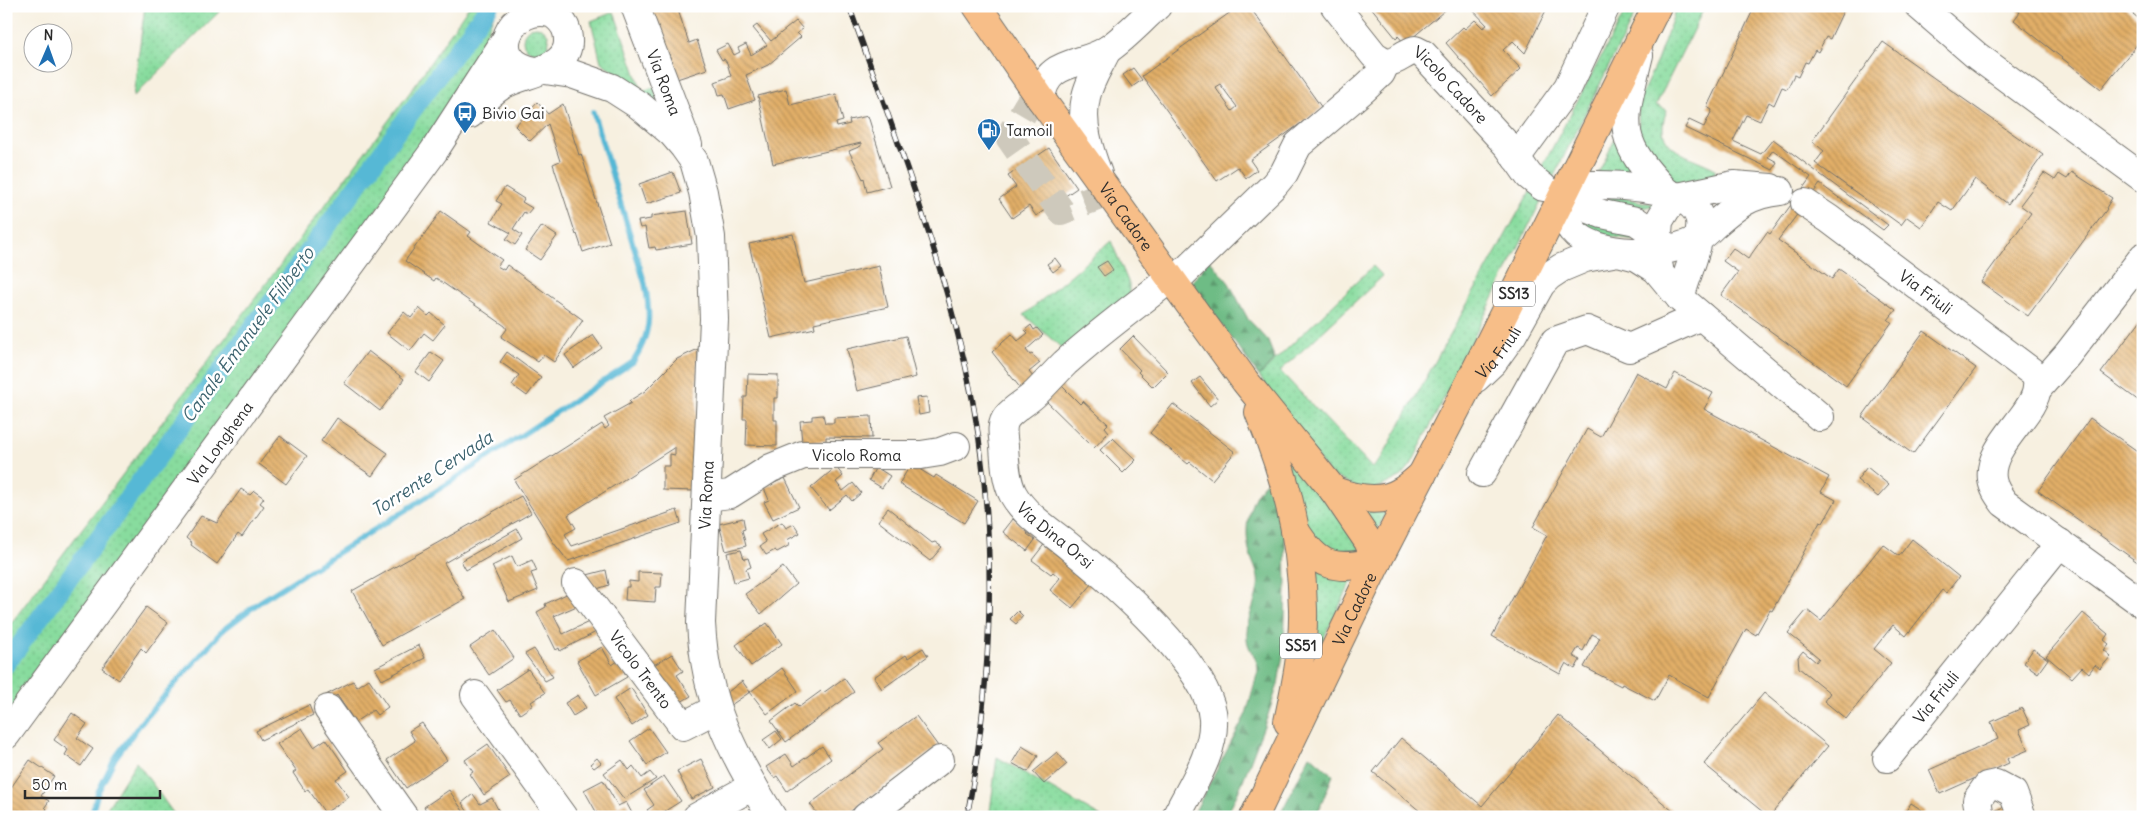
<svg xmlns="http://www.w3.org/2000/svg" width="2149" height="823" font-family="Delius,sans-serif">
<defs>
<pattern id="green-dots" width="8" height="8" patternUnits="userSpaceOnUse" patternTransform="scale(1.25)"><rect width="8" height="8" fill="#88dc9e"/><path d="M2 2h.1M6 6h.1" fill="none" stroke="#76bd88" stroke-width="1.8" stroke-linecap="round"/></pattern>
<pattern id="forest-firs" width="22" height="20" patternUnits="userSpaceOnUse" patternTransform="scale(1.25)"><rect width="22" height="20" fill="#6ebc85"/><path d="M5 1l3.5 6h-7zM16 11l3.5 6h-7z" fill="#5b996d"/></pattern>
<pattern id="building-back-hatch" width="6" height="6" patternUnits="userSpaceOnUse" patternTransform="scale(1.25)"><rect width="6" height="6" fill="#e2af68"/><path d="M-1 5l2 2M0 0l6 6M5-1l2 2" fill="none" stroke="#b78f56"/></pattern>
</defs>
<rect width="100%" height="100%" fill="#fff"/>
<filter id="ink" filterUnits="userSpaceOnUse"><feTurbulence type="fractalNoise" baseFrequency=".02" numOctaves="2"/><feDisplacementMap in="SourceGraphic" scale="10" xChannelSelector="R" yChannelSelector="G"/><feConvolveMatrix kernelMatrix="1 2 1 2 8 2 1 2 1" color-interpolation-filters="sRGB"/></filter>
<filter id="wash" filterUnits="userSpaceOnUse"><feTurbulence type="fractalNoise" baseFrequency=".0096" numOctaves="4" result="noise"/><feDisplacementMap in="SourceGraphic" scale="20" xChannelSelector="R" yChannelSelector="G"/><feGaussianBlur stdDeviation="1.12" result="paint"/><feColorMatrix in="noise" values="0 0 0 0 0 0 0 0 0 0 0 0 0 0 0 0 0 1.4 0 .05"/><feComposite in="paint" operator="in"/></filter>
<g filter="url(#wash)">
<rect width="100%" height="100%" fill="#f7f0e0"/>
<!-- green -->
<g fill="url(#green-dots)" stroke="#5a8464">
<path d="M145,6H225L133,97Z"/>
<path d="M469,6H497L486,35L484,46L467,74L471,78L6,731V630L410,92Z"/>
<path d="M1628,6H1639L1553,178L1539,173Z"/>
<path d="M1677,6H1705L1656,105L1667,110C1651,148 1685,154 1712,167L1715,169V177L1680,183L1670,180L1639,145L1638,102L1657,61Z"/>
<path d="M614,12L642,91L655,87L659,104L601,62L591,21Z"/>
<circle cx="536" cy="40" r="13"/>
<path d="M1617,135L1638,173L1598,174Z"/>
<path d="M1530,191L1543,197L1411,465L1402,476L1368,493L1329,474L1259,376L1373,266L1383,276L1280,371L1372,468L1381,459Z"/>
<path d="M1597,192L1657,205L1630,210L1588,194Z"/>
<path d="M1577,210L1613,222L1647,241L1591,234L1578,224Z"/>
<path d="M1111,241L1129,284V295L1064,350L1024,315Z"/>
<path d="M1275,432L1363,551L1351,558L1312,545Z"/>
<path d="M1354,508L1387,510L1376,533Z"/>
<path d="M1311,565L1354,577L1313,659Z"/>
<path d="M997,757L1101,817H999L990,811Z"/>
<path d="M136,762L141,768L176,817H104L106,810Z"/>
</g>
<!-- forest -->
<g fill="url(#forest-firs)" stroke="#4c7458">
<path d="M1209,259L1229,283L1248,319L1267,339L1275,359L1259,376L1191,283Z"/>
<path d="M1272,477L1285,537L1286,588L1284,649L1278,684L1267,718L1242,783L1226,817H1192L1246,714L1258,671C1259,659 1248,651 1247,639C1245,622 1256,603 1258,587C1260,576 1254,566 1251,557C1242,530 1248,494 1272,477Z"/>
<path d="M1310,755L1333,775L1316,817H1279Z"/>
</g>
<g fill="none" stroke-linecap="round" stroke-linejoin="round">
<!-- stream -->
<path stroke="#56b8d5" stroke-width="5.5" d="M91,817L98,792L115,758L143,720L223,630L261,601L447,484L633,362C651,334 651,316 645,284L593,112"/>
<!-- canal -->
<path stroke="#56b8d5" stroke-width="19" d="M6,664L489,6"/>
</g>
<g id="blocks">
<!-- building -->
<g fill="url(#building-back-hatch)" fill-rule="evenodd">
<path d="M648,6H674L675,11L678,10L689,43L697,40L707,69L677,79L669,54L665,55Z"/>
<path d="M1239,6H1249L1322,108L1250,160L1257,170L1246,178L1238,167L1217,181L1142,76ZM1220,84L1237,107L1232,111L1215,87Z"/>
<path d="M1370,6H1450L1405,44L1398,36L1396,38Z"/>
<path d="M1469,6H1548L1525,53L1513,41L1503,50L1521,69L1492,96L1446,43L1463,27L1465,29L1475,20L1483,28L1487,25Z"/>
<path d="M1755,6L1845,7L1830,39L1826,37L1818,52L1815,50L1808,63L1805,62L1798,77L1794,75L1787,89L1782,87L1774,105L1769,102L1760,121L1746,115L1733,141L1761,154L1773,139L1888,225L1883,230L1820,184L1778,240L1832,279L1839,269L1896,310L1888,320L1892,322L1846,386L1721,295L1738,272L1723,261L1733,248L1748,259L1767,232L1770,234L1811,177L1773,150L1768,157L1777,162L1773,170L1685,128L1689,120L1704,127L1712,110L1707,107Z"/>
<path d="M2012,6H2123L2143,22V37L2101,89L2014,20L2020,12Z"/>
<path d="M796,21L803,29L797,33L801,37L768,65L746,75L755,100L729,109L724,94L719,95L715,82L731,76L727,63L724,59L722,60L716,50L728,44L734,55L740,52L738,48L746,44L751,55L767,45L753,28L757,25L771,41Z"/>
<path d="M1883,42L2043,155L2008,204L1975,179L1952,211L1938,202L1921,227L1907,217L1901,225L1815,163L1824,151L1812,141Z"/>
<path d="M1133,68L1142,80L1132,87L1123,75Z"/>
<path d="M786,89L790,105L836,94L843,121L836,123L837,127L850,124L849,120L868,116L890,186L867,192L864,178L863,179L849,151L861,146V143L773,164L758,96Z"/>
<path d="M537,102L548,114L563,104L579,155L581,154L610,243L583,252L577,234L576,235L553,164L560,161L548,124L530,141L515,126Z"/>
<path d="M1049,148L1077,188L1036,216L1029,206L1012,218L999,199L1016,187L1008,176Z"/>
<path d="M673,172L681,193L646,204L639,184Z"/>
<path d="M2072,172L2112,198L2106,208L2107,209L2028,316L1981,282L2031,213L2020,205L2044,173L2055,180L2059,174L2067,179Z"/>
<path d="M505,187L524,199L522,202L532,208L527,214L524,212L513,229L522,235L515,245L506,239L511,233L491,222L502,204L496,201Z"/>
<path d="M441,211L471,232L468,236L502,260L497,266L504,270L507,265L583,320L554,362L544,355L538,362L501,337L507,329L505,326L436,278L434,281L405,261Z"/>
<path d="M687,211L692,244L656,250L655,247L649,248L645,227L640,228L638,221L651,219V216Z"/>
<path d="M542,226L557,236L540,260L525,250Z"/>
<path d="M793,234L804,283L879,266L888,307L814,323L815,328L771,338L749,244Z"/>
<path d="M1055,258L1061,266L1053,272L1047,264Z"/>
<path d="M1107,261L1113,270L1104,276L1097,267Z"/>
<path d="M419,308L428,316L431,313L445,325L433,340L424,333L410,351L387,333L404,312L411,318Z"/>
<path d="M2143,317V404L2101,373Z"/>
<path d="M1031,325L1034,330L1037,328L1043,335L1026,350L1030,355L1032,354L1040,363L1029,372L1038,383L1025,394L992,352L1012,334L1018,341L1028,333L1025,330Z"/>
<path d="M1924,331L1976,368L1913,454L1862,417Z"/>
<path d="M593,335L602,348L574,368L565,355Z"/>
<path d="M906,336L916,377L857,391L847,349Z"/>
<path d="M1133,336L1168,372L1153,387L1138,372L1140,370L1120,349Z"/>
<path d="M698,349L695,491L663,490V466H670V454L675,455V447L568,515L576,528L565,534L572,546L677,510L681,523L568,561L553,542L514,480L602,424L605,429L609,426L604,418L631,403L629,401L645,391L677,359Z"/>
<path d="M368,351L404,379L380,411L344,383Z"/>
<path d="M431,352L444,361L429,382L416,372Z"/>
<path d="M507,352L541,377L527,396L512,385L519,375L500,362Z"/>
<path d="M1636,372L1667,389L1675,373L1713,393L1704,409L1829,477L1821,492L1836,500L1823,523L1820,522L1772,611L1770,610L1756,635L1746,629L1709,697L1669,675L1655,701L1622,684L1621,686L1584,667L1600,638L1592,634L1583,651L1578,648L1573,656L1580,660L1575,669L1566,663L1560,674L1492,636L1547,535L1533,527L1587,429L1601,437Z"/>
<path d="M748,374L778,375V398H774V420H777V446L746,445L747,419H743L744,397H747Z"/>
<path d="M1200,377L1218,399L1210,406L1192,383Z"/>
<path d="M1057,381L1080,404L1083,401L1108,424L1105,427L1109,432L1094,448L1042,397Z"/>
<path d="M927,397L929,413L919,415L916,398Z"/>
<path d="M1173,404L1235,452L1212,480L1190,462L1188,464L1150,433Z"/>
<path d="M823,415L825,423H834V418L871,416L872,438L826,437V441L802,442L800,421L812,420V416Z"/>
<path d="M337,418L388,453L372,476L321,441Z"/>
<path d="M2090,418L2143,455V566L2038,491Z"/>
<path d="M280,436L307,456L286,484L259,464Z"/>
<path d="M1113,438L1136,460L1123,473L1100,450Z"/>
<path d="M911,464L934,478L936,475L978,501L964,523L899,484Z"/>
<path d="M836,467L843,476L836,482L843,491L853,483L861,493L852,501L847,495L829,510L811,488Z"/>
<path d="M876,467L890,476L882,488L869,480Z"/>
<path d="M1867,467L1889,485L1878,497L1857,480Z"/>
<path d="M785,478L799,507L773,519L764,502L769,500L764,488Z"/>
<path d="M241,489L250,495L254,491L264,498L260,503L264,506L242,537L238,534L217,564L191,545L192,543L186,538L201,516L217,523Z"/>
<path d="M521,496L531,513L444,563L465,599L382,645L352,591Z"/>
<path d="M888,508L932,543L935,542L942,547L930,561L878,521Z"/>
<path d="M743,518L745,529L742,530L746,546L726,551L719,524Z"/>
<path d="M1013,519L1029,532L1027,534L1035,540L1027,551L1003,532Z"/>
<path d="M782,522L786,528L794,524L800,533L787,540L790,545L777,552L775,550L766,555L760,546L766,542L761,534Z"/>
<path d="M517,529L522,538L466,570L461,561Z"/>
<path d="M1912,539L1959,577L1946,593L1942,590L1906,636L1893,625L1874,649L1891,663L1846,719L1824,701L1830,693L1799,668L1798,657L1803,651L1816,662L1819,658L1788,633L1807,610L1821,621L1883,544L1899,556Z"/>
<path d="M1046,542L1093,583L1072,608L1050,590L1060,578L1053,572L1051,574L1032,560Z"/>
<path d="M741,550L744,559L748,558L751,567L746,569L749,578L734,582L727,553Z"/>
<path d="M512,556L517,567L532,560L537,571L531,573L538,590L509,602L492,566Z"/>
<path d="M783,567L796,584L761,614L745,594Z"/>
<path d="M606,570L609,585L591,591L587,575Z"/>
<path d="M638,572L662,573L661,587H656L655,602L625,600L626,587H629V581L638,582Z"/>
<path d="M573,591L579,605L554,616L563,634L591,621L596,632L560,651L559,648L556,650L537,612L546,607L545,604Z"/>
<path d="M146,607L168,623L146,653L141,648L119,680L102,668Z"/>
<path d="M1018,611L1023,616L1016,624L1010,619Z"/>
<path d="M2083,613L2108,634L2104,640L2109,644L2104,650L2111,656L2100,669L2095,665L2089,673L2082,667L2072,678L2046,656Z"/>
<path d="M767,623L782,644L751,666L736,645Z"/>
<path d="M495,630L514,658L489,675L470,647Z"/>
<path d="M419,645L425,658L382,680L375,668Z"/>
<path d="M602,647L612,665L618,661L627,677L596,695L577,661Z"/>
<path d="M923,648L928,656L882,689L874,677L906,655L908,658Z"/>
<path d="M534,649L553,677L545,681L525,654Z"/>
<path d="M2033,649L2048,659L2038,673L2024,663Z"/>
<path d="M672,654L683,671L677,675L691,696L674,706L649,668Z"/>
<path d="M782,668L798,691L767,714L750,692Z"/>
<path d="M528,669L545,693L531,702L533,705L520,714L510,700L506,702L497,690Z"/>
<path d="M844,678L854,692L786,742L771,721L795,703L799,707L821,691L823,693Z"/>
<path d="M369,679L388,707L377,715L373,710L355,722L337,695L326,703L322,697L353,681L357,687Z"/>
<path d="M742,681L750,692L731,705L724,695Z"/>
<path d="M631,688L648,715L632,726L614,699Z"/>
<path d="M1764,693L1828,746L1769,817L1704,764Z"/>
<path d="M578,695L586,708L573,716L565,703Z"/>
<path d="M309,705L313,715L261,740L256,731Z"/>
<path d="M2022,708L2030,725L2019,730L2028,750L2007,759L2009,763L1940,794L1929,770L1998,739L1991,722Z"/>
<path d="M72,713L87,724L77,738L93,749L81,766L65,755L68,750L54,740Z"/>
<path d="M1558,715L1680,817H1427L1373,772L1401,738L1482,806Z"/>
<path d="M916,716L938,746L843,817H820L810,804L883,749L878,743Z"/>
<path d="M422,723L447,760L406,788L387,760L415,741L409,731Z"/>
<path d="M302,728L314,747L326,739L348,771L336,779L349,797L325,813L308,789L305,791L293,773L296,771L277,744Z"/>
<path d="M649,728L666,752L647,765L630,741Z"/>
<path d="M776,731L782,739L770,749L763,740Z"/>
<path d="M488,744L510,777L484,795L470,774L473,772L465,760Z"/>
<path d="M822,746L831,759L787,791L777,776L774,778L766,767L786,754L794,766Z"/>
<path d="M1022,746L1038,756L1028,772L1012,763Z"/>
<path d="M1057,752L1067,764L1044,784L1033,772Z"/>
<path d="M597,758L601,763L594,768L590,764Z"/>
<path d="M701,759L715,787L691,799L677,771Z"/>
<path d="M30,760L54,776L41,796L49,801L45,807L47,809L42,817H16L6,810V795Z"/>
<path d="M622,760L629,770L633,766L642,778L650,772L656,779L624,799L604,773Z"/>
<path d="M664,776L681,801L665,811L668,816L667,817H652L647,810L654,805L644,790Z"/>
<path d="M603,780L618,806L626,802L634,817H599L584,790Z"/>
<path d="M449,790L467,817H430L424,807Z"/>
<path d="M473,794L480,804L492,798L502,817H471L462,803Z"/>
<path d="M1911,803L1925,812L1921,817H1902Z"/>
<path d="M2007,805L2012,817H1992L1991,813Z"/>
</g>
</g>
</g>
<g filter="url(#ink)">
<use href="#blocks" fill-opacity="0" stroke="#72706a" stroke-width="1"/>
<g fill="none" stroke-linecap="round" stroke-linejoin="round">
<!-- minor-tunnel -->
<path stroke="#cec9bc" stroke-width="28" stroke-dasharray="28 14" stroke-linecap="butt" d="M1036,91L1009,137L1061,211L1110,192"/>
<!-- minor casing -->
<g stroke="#72706a" stroke-width="30">
<g id="minor">
<path id="s1" d="M635,6L688,145"/>
<path id="s2" d="M1335,6L1374,55C1394,70 1397,55 1415,50L1423,54L1508,146L1529,176L1543,187"/>
<path d="M1919,6L1977,56L2143,178"/>
<path d="M1639,55C1621,128 1615,139 1669,195"/>
<path d="M545,70L572,74L612,88L640,106L672,133L684,147L694,161L703,192L711,237L714,319L701,623C705,700 731,752 772,817"/>
<path d="M1041,99C1045,59 1081,67 1107,50C1125,38 1141,20 1157,6"/>
<path d="M470,114C480,105 489,93 501,86C524,71 576,72 567,32C565,24 559,18 553,14C512,0 480,62 536,71"/>
<path d="M1516,158L1568,87L1606,6"/>
<path d="M1098,174C1089,150 1080,123 1086,97C1089,81 1100,65 1107,50"/>
<path d="M1568,186C1597,184 1694,182 1700,220C1703,237 1685,279 1680,298"/>
<path d="M1678,197L1734,185L1771,188"/>
<path d="M1560,202C1563,212 1565,222 1572,230C1595,259 1670,257 1699,238C1704,235 1709,230 1713,226C1736,206 1749,194 1780,191"/>
<path id="s3" d="M1805,203L1829,219L2036,375C2036,379 2038,383 2037,387C2036,414 1987,445 1992,479C1993,488 1999,496 2004,503L2143,604"/>
<path d="M1579,205L1602,214L1636,221L1659,237"/>
<path d="M1659,268L1656,257L1659,221L1667,208L1678,197"/>
<path id="s4" d="M1171,278C1135,306 1098,333 1065,363C1055,373 1046,383 1036,393C1027,402 1014,408 1007,417C1000,425 1003,437 1004,446C1005,462 1006,481 1013,494C1025,516 1052,532 1071,548C1111,581 1210,666 1213,719C1215,753 1190,788 1176,817"/>
<path d="M1174,282L1274,185L1284,173L1298,145L1364,89L1381,73L1386,62"/>
<path id="s5" d="M1476,378L1493,362L1513,334L1541,284L1549,276L1561,268L1585,258L1618,252L1637,257L1656,269L1680,298L1820,417"/>
<path d="M2038,388L2067,355L2143,257"/>
<path d="M1482,473L1555,341L1587,330L1629,348L1701,316"/>
<path id="s6" d="M707,497L730,494L771,468L803,455H921L940,452L956,446"/>
<path id="s7" d="M576,583L683,726L716,709"/>
<path d="M475,695L563,817"/>
<path d="M328,709L404,817"/>
<path id="s8" d="M6,735L434,151L505,41"/>
<path id="s9" d="M1887,758L2060,543"/>
<path d="M697,817L753,786"/>
<path d="M866,817L940,760"/>
<path d="M1980,817L1977,800L1987,786L1996,784L2013,793L2022,817"/>
</g>
</g>
<!-- major casing -->
<g stroke="#72706a" stroke-width="30">
<g id="major">
<path id="s10" d="M977,6L1041,99L1245,381L1334,491L1368,541L1377,562"/>
<path d="M1259,412C1285,473 1302,542 1303,609C1304,647 1296,685 1288,722"/>
<path d="M1334,491C1354,498 1381,504 1400,492C1408,488 1415,481 1422,475"/>
<path d="M1295,530C1319,569 1334,570 1377,562"/>
<path id="s11" d="M1254,817L1377,562L1468,386L1657,6"/>
</g>
</g>
<!-- minor -->
<use href="#minor" stroke="#fff" stroke-width="28"/>
<!-- major -->
<use href="#major" stroke="#f7be88" stroke-width="28"/>
<!-- rail casing -->
<g stroke="#2b2b2b" stroke-width="5.5">
<path id="rail" d="M849,6C891,124 937,242 965,364C999,513 995,667 967,817"/>
</g>
<!-- rail -->
<use href="#rail" stroke="#fff" stroke-width="4" stroke-dasharray="11" stroke-linecap="butt"/>
</g>
</g>
<!-- icons -->
<defs>
<g id="bus-pin" transform="scale(1.25)"><path d="M0 17L-7.5 6A9.5 9.5 0 1 1 7.5 6Z" fill="#1f6fb2" stroke="#fff"/><path d="M-5-6H5V4H4V6H2V4H-2V6H-4V4H-5ZM-3.5-4V0h7V-4ZM-3.5 1.2v1.5H-2V1.2ZM2 1.2v1.5H3.5V1.2Z" fill="#fff"/></g>
<g id="fuel-pin" transform="scale(1.25)"><path d="M0 17L-7.5 6A9.5 9.5 0 1 1 7.5 6Z" fill="#1f6fb2" stroke="#fff"/><path d="M-5.5-6h7V0h2V4h1.3V-2.5L3-4.5l.8-.8L6-3V5H2.5V1h-1V6h-7ZM-4.2-4.7v3.2H.2V-4.7Z" fill="#fff"/></g>
</defs>
<g fill-rule="evenodd">
<use href="#bus-pin" x="465" y="113"/>
<use href="#fuel-pin" x="989" y="130"/>
</g>
<g text-anchor="middle" stroke-width="5" stroke-linejoin="round" paint-order="stroke">
<!-- shield labels -->
<g fill="#fff" stroke="#6b6b6b" stroke-width="1">
<rect x="1493" y="281.5" width="42" height="25" rx="4"/>
<rect x="1280" y="633.5" width="42" height="25" rx="4"/>
</g>
<g font-size="15" font-weight="bold" fill="#2b2b2b">
<text x="1514" y="299">SS13</text>
<text x="1301" y="651">SS51</text>
</g>
<!-- street labels -->
<g font-size="16" fill="#2b2b2b" stroke="#fff">
<text dy="6" stroke="none"><textPath href="#s1" startOffset="82">Via Roma</textPath></text>
<text dy="6" stroke="none"><textPath href="#s2" startOffset="158">Vicolo Cadore</textPath></text>
<text dy="6" stroke="none"><textPath href="#s10" startOffset="258">Via Cadore</textPath></text>
<text dy="6" stroke="none"><textPath href="#s3" startOffset="150">Via Friuli</textPath></text>
<text dy="6" stroke="none"><textPath href="#s5" startOffset="34">Via Friuli</textPath></text>
<text dy="6" stroke="none"><textPath href="#s8" startOffset="362">Via Longhena</textPath></text>
<text dy="6" stroke="none"><textPath href="#s6" startOffset="160">Vicolo Roma</textPath></text>
<text transform="translate(706 495) rotate(-87)" y="6">Via Roma</text>
<text dy="6" stroke="none"><textPath href="#s4" startOffset="354">Via Dina Orsi</textPath></text>
<text dy="6" stroke="none"><textPath href="#s11" startOffset="231">Via Cadore</textPath></text>
<text dy="6" stroke="none"><textPath href="#s7" startOffset="108">Vicolo Trento</textPath></text>
<text dy="6" stroke="none"><textPath href="#s9" startOffset="78">Via Friuli</textPath></text>
</g>
<!-- poi labels -->
<g font-size="16" fill="#2b2b2b" stroke="#fff" text-anchor="start">
<text x="482" y="119">Bivio Gai</text>
<text x="1006" y="136">Tamoil</text>
</g>
<!-- water labels -->
<g font-size="18" font-style="italic" fill="#3c636f" stroke="#fff">
<text transform="translate(248 335) rotate(-54)" y="6">Canale Emanuele Filiberto</text>
<text transform="translate(432 474) rotate(-33)" y="6">Torrente Cervada</text>
</g>
</g>
<!-- margin -->
<rect width="2149" height="823" fill="none" stroke="#fff" stroke-width="25"/>
<!-- north arrow -->
<g transform="translate(48 48) rotate(2)"><circle r="24" fill="#ffffff" stroke="#aaaaaa"/>
<path d="M0-4L9 19L0 12L-9 19Z" fill="#1f6fb2"/>
<text y="-8" font-size="14" font-weight="bold" text-anchor="middle" fill="#2b2b2b">N</text>
</g>
<!-- scale -->
<path d="M25 790v8h135v-8" fill="none" stroke="#2b2b2b" stroke-width="2.5"/>
<text x="32" y="790" font-size="15" fill="#2b2b2b" stroke="#ffffff" stroke-width="4" paint-order="stroke">50 m</text>
</svg>
